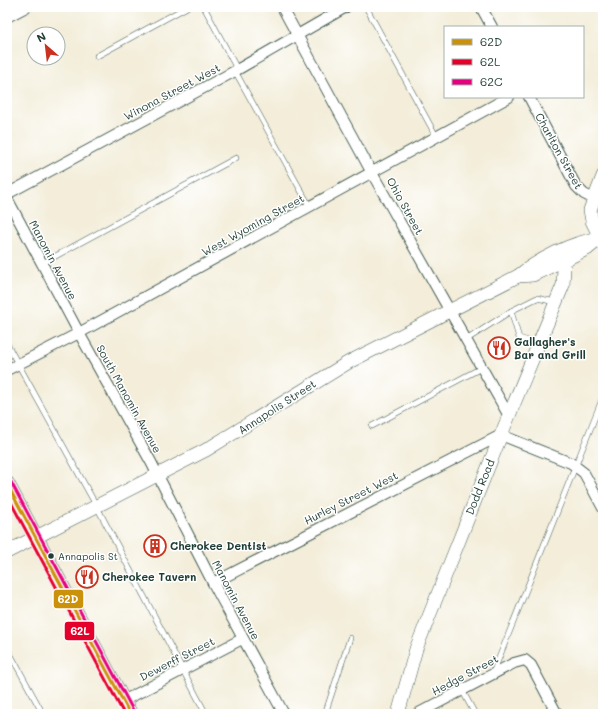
<svg xmlns="http://www.w3.org/2000/svg" width="610" height="721" font-family="Mali,sans-serif">
<rect width="100%" height="100%" fill="#fff"/>
<filter id="ink" filterUnits="userSpaceOnUse"><feTurbulence type="fractalNoise" baseFrequency=".025" numOctaves="2"/><feDisplacementMap in="SourceGraphic" scale="8" xChannelSelector="R" yChannelSelector="G"/><feConvolveMatrix kernelMatrix="1 2 1 2 8 2 1 2 1" color-interpolation-filters="sRGB"/></filter>
<filter id="wash" filterUnits="userSpaceOnUse"><feTurbulence type="fractalNoise" baseFrequency=".012" numOctaves="4" result="noise"/><feDisplacementMap in="SourceGraphic" scale="16" xChannelSelector="R" yChannelSelector="G"/><feGaussianBlur stdDeviation="0.9" result="paint"/><feColorMatrix in="noise" values="0 0 0 0 0 0 0 0 0 0 0 0 0 0 0 0 0 1.4 0 .05"/><feComposite in="paint" operator="in"/></filter>
<g filter="url(#wash)">
<rect width="100%" height="100%" fill="#f3edd9"/>
</g>
<g filter="url(#ink)">
<g fill="none" stroke-linecap="round" stroke-linejoin="round">
<!-- service casing -->
<g stroke="#3f574d" stroke-width="6">
<g id="service">
<path d="M204,7L237,69"/>
<path d="M366,7L436,136"/>
<path d="M97,56L187,7"/>
<path d="M235,71L310,207"/>
<path d="M41,264L236,158"/>
<path d="M511,311L519,338L538,344"/>
<path d="M466,340L511,311L537,298L555,302"/>
<path d="M7,344L97,507L206,714"/>
<path d="M372,426L483,367"/>
<path d="M7,648L43,714"/>
<path d="M493,673L603,397"/>
<path d="M462,690L475,714"/>
<path d="M325,714L350,638"/>
</g>
</g>
<!-- minor casing -->
<g stroke="#3f574d" stroke-width="12">
<g id="minor">
<path d="M282,7L372,173L509,416"/>
<path d="M481,7L492,27"/>
<path d="M7,17L26,7"/>
<path d="M529,97L576,186L584,194L594,199"/>
<path d="M7,194L235,71L346,7"/>
<path d="M7,198L79,333L151,462L213,583L284,714"/>
<path d="M7,370L79,333L509,97"/>
<path d="M213,583L501,435L571,463L584,473L603,508"/>
<path d="M123,701L242,639"/>
<path d="M417,714L514,663L525,660L531,665L557,714"/>
</g>
</g>
<!-- tertiary casing -->
<g stroke="#3f574d" stroke-width="14">
<g id="tertiary">
<path d="M603,176L590,210L592,221L603,244"/>
<path d="M518,276L533,275L587,249L599,239"/>
<path d="M7,552L206,450L349,362L518,276C541,258 571,243 600,238"/>
<path d="M398,714L416,649L501,435L563,285L564,268L560,262"/>
</g>
</g>
<!-- secondary casing -->
<g stroke="#3f574d" stroke-width="16">
<path id="secondary" d="M7,484L130,714"/>
</g>
<!-- service -->
<use href="#service" stroke="#fff" stroke-width="5"/>
<!-- minor -->
<use href="#minor" stroke="#fff" stroke-width="10"/>
<!-- tertiary -->
<use href="#tertiary" stroke="#fff" stroke-width="13"/>
<!-- secondary -->
<use href="#secondary" stroke="#fff" stroke-width="14"/>
<!-- bus-1 casing -->
<g stroke="#fff" stroke-width="6">
<path id="bus-1" d="M7,484L130,714"/>
</g>
<!-- bus-2 casing -->
<g stroke="#fff" stroke-width="6">
<path id="bus-2" d="M7,495L124,714"/>
</g>
<!-- bus-3 casing -->
<g stroke="#fff" stroke-width="6">
<path id="bus-3" d="M11,482L134,712"/>
</g>
<!-- bus-1 -->
<use href="#bus-1" stroke="#cc910a" stroke-width="3"/>
<!-- bus-2 -->
<use href="#bus-2" stroke="#e4002b" stroke-width="3"/>
<!-- bus-3 -->
<use href="#bus-3" stroke="#e5007d" stroke-width="3"/>
</g>
</g>
<!-- icons -->
<defs>
<g id="restaurant-ring" transform="scale(1.15)"><circle r="9.5" fill="#fff" stroke="#c8321e" stroke-width="1.5"/><path d="M-5-6h1v4h1v-4h1v4h1v-4h1v5L-1.5 .5V6h-2V.5L-5-1ZM5-6V6H3V1.5H1.5Q1.5-4 5-6Z" fill="#c8321e"/></g>
<g id="building-ring" transform="scale(1.15)"><circle r="9.5" fill="#fff" stroke="#c8321e" stroke-width="1.5"/><path d="M-4-6H4V6H1V3H-1V6H-4ZM-2.5-4.3h1.7v1.8h-1.7ZM.8-4.3h1.7v1.8H.8ZM-2.5-1h1.7V.8h-1.7ZM.8-1h1.7V.8H.8Z" fill="#c8321e"/></g>
</defs>
<g fill-rule="evenodd">
<use href="#restaurant-ring" x="499" y="348"/>
<use href="#building-ring" x="155" y="546"/>
<use href="#restaurant-ring" x="87" y="577"/>
</g>
<!-- markers -->
<circle fill="#1f3d34" stroke="#fff" stroke-width="1.5" cx="51" cy="556" r="3.5"/>
<g text-anchor="middle" stroke-width="3" stroke-linejoin="round" paint-order="stroke">
<!-- bus labels -->
<g font-size="10" fill="#1f3d34" stroke="#fff" text-anchor="start">
<text x="58" y="560">Annapolis St</text>
</g>
<!-- street labels -->
<g font-size="11" fill="#1f3d34" stroke="#fff">
<text transform="translate(172 92) rotate(-28)" y="4">Winona Street West</text>
<text transform="translate(559 151) rotate(61)" y="4">Charlton Street</text>
<text transform="translate(405 206) rotate(61)" y="4">Ohio Street</text>
<text transform="translate(253 225) rotate(-29)" y="4">West Wyoming Street</text>
<text transform="translate(53 260) rotate(62)" y="4">Manomin Avenue</text>
<text transform="translate(129 399) rotate(61)" y="4">South Manomin Avenue</text>
<text transform="translate(277 407) rotate(-33)" y="4">Annapolis Street</text>
<text transform="translate(480 487) rotate(-68)" y="4">Dodd Road</text>
<text transform="translate(351 498) rotate(-27)" y="4">Hurley Street West</text>
<text transform="translate(236 600) rotate(62)" y="4">Manomin Avenue</text>
<text transform="translate(177 659) rotate(-27)" y="4">Dewerff Street</text>
<text transform="translate(465 675) rotate(-28)" y="4">Hedge Street</text>
</g>
<!-- poi labels -->
<g font-size="11" font-weight="bold" fill="#1f3d34" stroke="#fff" text-anchor="start">
<text x="514" y="346">Gallagher's<tspan x="514" dy="13">Bar and Grill</tspan></text>
<text x="170" y="550">Cherokee Dentist</text>
<text x="102" y="581">Cherokee Tavern</text>
</g>
</g>
<g stroke="#fff" stroke-width="1.5">
<rect x="53" y="589" width="31" height="20" rx="4" fill="#cc910a"/>
<rect x="64" y="621" width="31" height="20" rx="4" fill="#e4002b"/>
</g>
<g font-size="11" text-anchor="middle" font-weight="bold" fill="#fff">
<text x="68" y="603">62D</text>
<text x="80" y="635">62L</text>
</g>
<!-- margin -->
<rect width="610" height="721" fill="none" stroke="#fff" stroke-width="24"/>
<!-- legend -->
<rect x="444" y="26" width="140" height="72" fill="#ffffff" stroke="#a5b1ae"/>
<rect x="452" y="39" width="20" height="6" fill="#cc910a" stroke="#a5b1ae"/>
<text x="480" y="46" font-size="12" fill="#1f3d34">62D</text>
<rect x="452" y="59" width="20" height="6" fill="#e4002b" stroke="#a5b1ae"/>
<text x="480" y="66" font-size="12" fill="#1f3d34">62L</text>
<rect x="452" y="79" width="20" height="6" fill="#e5007d" stroke="#a5b1ae"/>
<text x="480" y="86" font-size="12" fill="#1f3d34">62C</text>
<!-- north arrow -->
<g transform="translate(46 46) rotate(332)"><circle r="19" fill="#ffffff" stroke="#a5b1ae"/>
<path d="M0-3L7 15L0 10L-7 15Z" fill="#c8321e"/>
<text y="-6" font-size="11" font-weight="bold" text-anchor="middle" fill="#1f3d34">N</text>
</g>
</svg>
